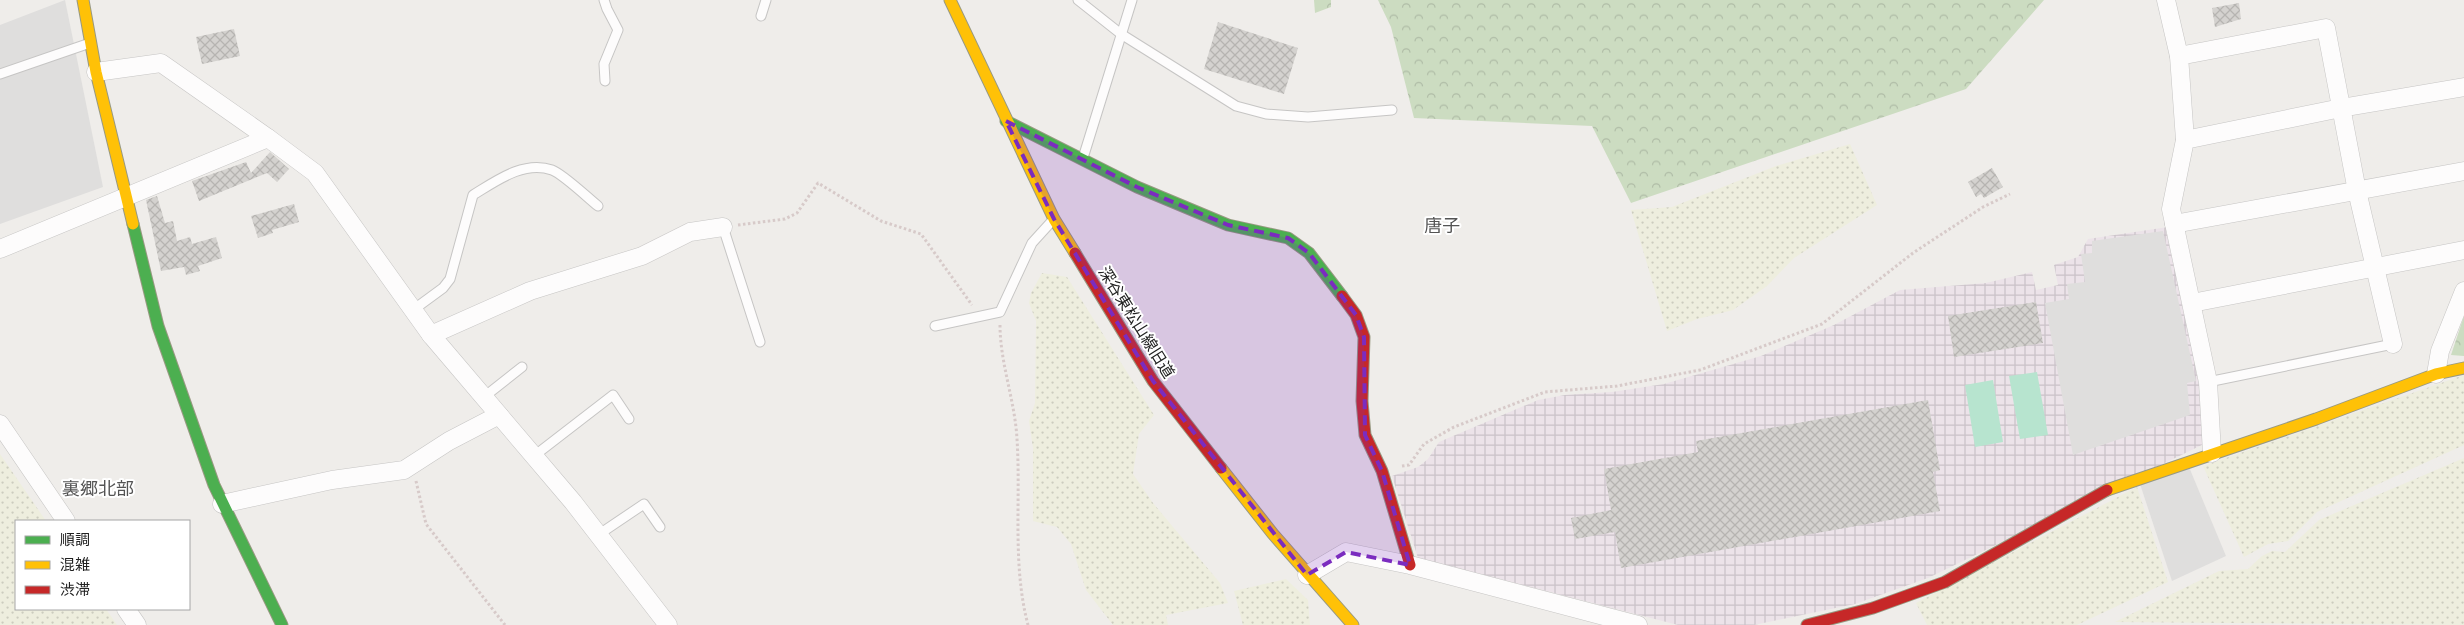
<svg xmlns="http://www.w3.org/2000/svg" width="2464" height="625" font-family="'Sofia Sans Condensed','Noto Sans JP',sans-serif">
<defs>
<pattern id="industrial-grid" width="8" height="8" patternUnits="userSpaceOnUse" patternTransform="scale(1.25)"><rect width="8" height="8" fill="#ece3e9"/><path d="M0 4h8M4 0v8" fill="none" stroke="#cac2c8"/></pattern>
<pattern id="farmland-dots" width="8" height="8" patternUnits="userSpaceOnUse" patternTransform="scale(1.25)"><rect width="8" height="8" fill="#eeeede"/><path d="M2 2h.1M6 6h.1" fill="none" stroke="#ccccbe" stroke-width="1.8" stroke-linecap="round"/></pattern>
<pattern id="forest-crowns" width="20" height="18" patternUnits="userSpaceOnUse" patternTransform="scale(1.25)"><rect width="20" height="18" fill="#ccdcc1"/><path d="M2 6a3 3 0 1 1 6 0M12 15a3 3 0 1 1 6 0" fill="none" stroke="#afbca6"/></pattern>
<pattern id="building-cross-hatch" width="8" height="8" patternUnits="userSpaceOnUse" patternTransform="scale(1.25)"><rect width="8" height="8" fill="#d4d2cf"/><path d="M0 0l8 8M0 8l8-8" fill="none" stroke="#b6b4b1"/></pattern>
</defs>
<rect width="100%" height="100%" fill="#efedea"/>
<!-- industrial -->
<path fill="url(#industrial-grid)" d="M2168,227L2199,378L2204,444L1928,578L1855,604L1754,625H1678L1418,558L1392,476L1418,467L1428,459L1439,442L1538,400L1565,395L1612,392L1664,384L1761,356L1834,325L1900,290L1986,283L2032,272L2036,290L2058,285L2054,265L2078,257L2088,239Z"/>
<!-- farmland -->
<g fill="url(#farmland-dots)">
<path d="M1850,144L1877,205L1794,258L1767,286L1733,310L1697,319L1667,331L1631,210L1672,207L1776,166Z"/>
<path d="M1042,273L1067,277L1154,415L1139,434L1133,474L1153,503L1220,583L1228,603L1166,615L1168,625H1113L1086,590L1071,544L1057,527L1033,521V448L1029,421L1035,403L1036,321L1029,303L1031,293Z"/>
<path d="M2464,375V445L2317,512L2288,541L2268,544L2244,557L2203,466Z"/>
<path d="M0,454L46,521H16V609H106L117,625H0Z"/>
<path d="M2464,458V625L2115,622L2219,571L2248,569L2262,556L2272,551L2285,552L2319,520Z"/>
<path d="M2137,487L2168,582L2077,625H1927L1916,603Z"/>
<path d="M1286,579L1308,600L1310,625H1243L1234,591Z"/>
</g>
<!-- forest -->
<g fill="url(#forest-crowns)">
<path d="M1314,0H1331V7L1315,13Z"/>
<path d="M1378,0H2044L1966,89L1631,203L1592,126L1414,118L1391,27Z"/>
<path d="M2464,316V356L2451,355Z"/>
</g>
<!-- pitch -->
<g fill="#b7e4cf">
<path d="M2037,372L2048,435L2020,439L2009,376Z"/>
<path d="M1993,380L2003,442L1975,447L1965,385Z"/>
</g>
<!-- parking -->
<g fill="#dfdedd">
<path d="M65,0L103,187L0,224V25Z"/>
<path d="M2163,231L2196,381L2187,383L2190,415L2073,455L2045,303L2069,299L2067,284L2085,282L2081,254L2092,253V241Z"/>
<path d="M2189,467L2226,556L2172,581L2140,484Z"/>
</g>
<!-- building -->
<g fill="url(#building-cross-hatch)">
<path d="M2239,3L2241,19L2215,27L2212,8Z"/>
<path d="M1218,22L1298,48L1284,94L1204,69Z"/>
<path d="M234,29L240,56L202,64L196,37Z"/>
<path d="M270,152L289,169L277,182L267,173L199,201L192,181L246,162L251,173Z"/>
<path d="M1992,168L2003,187L1984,198L1981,194L1976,197L1968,182Z"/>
<path d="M157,196L165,223L173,221L177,241L190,237L192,244L216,237L222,258L198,266L200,271L186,275L184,267L161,271L146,200Z"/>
<path d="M294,204L299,222L272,230L273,233L258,238L251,216Z"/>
<path d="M2036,302L2043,343L1954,357L1948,316Z"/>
<path d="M1928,400L1940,470L1933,472L1940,511L1621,568L1615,532L1575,539L1571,518L1611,510L1604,469L1698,452L1696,441Z"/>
</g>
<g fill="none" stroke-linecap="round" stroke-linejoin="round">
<!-- lane casing -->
<g stroke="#c6c5c4" stroke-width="11">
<g id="lane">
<path d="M604,0L607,9L618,30L604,64L605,81"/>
<path d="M1078,0L1121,34L1236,106L1266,114L1308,117L1392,110"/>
<path d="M761,16L766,0"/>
<path d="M0,74L90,43"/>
<path d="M1083,158L1132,0"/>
<path d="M723,227L760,342"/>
<path d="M413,310L443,288L450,279L473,195C496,181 524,160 552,170C563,174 588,198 598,206"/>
<path d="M935,326L1000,312L1032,243L1052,221"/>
<path d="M2208,382L2393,344"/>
<path d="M484,397L522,367"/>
<path d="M534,456L613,395L629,419"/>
<path d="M598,535L644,504L660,527"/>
</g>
</g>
<!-- street casing -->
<g stroke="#c6c5c4" stroke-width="19">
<g id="street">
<path d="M2166,0L2179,56"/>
<path d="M268,138L315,173L431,335L573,502L668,625"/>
<path d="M2185,140L2179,56L2326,28L2357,191L2393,344"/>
<path d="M2174,224L2464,171"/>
<path d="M0,249L268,138L161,63L96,72"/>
<path d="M2192,303L2464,250"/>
<path d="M431,335L530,291L642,256L690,232L723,227"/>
<path d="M2436,374L2440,351L2464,291"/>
<path d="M0,424L66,521"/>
<path d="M2212,453L2208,382L2171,209L2185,140L2341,108L2464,87"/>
<path d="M222,504L332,480L404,470L449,441L499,415"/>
<path d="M1307,575L1346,552L1410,565L1638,625"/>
<path d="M126,609L137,625"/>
</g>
</g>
<!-- fast casing -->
<g stroke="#989982" stroke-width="13">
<g id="fast">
<path d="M1006,121L1137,187L1228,225L1288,238L1309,253L1342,296"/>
<path d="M133,224L158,326L214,485L282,625"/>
</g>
</g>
<!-- slow casing -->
<g stroke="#989982" stroke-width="13">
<g id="slow">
<path d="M83,0L96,72L133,224"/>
<path d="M950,0L1054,219L1075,253"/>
<path d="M1221,468L1273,534L1353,625"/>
<path d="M2107,490L2316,419L2436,374L2464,368"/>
</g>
</g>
<!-- jam casing -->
<g stroke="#989982" stroke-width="13">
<g id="jam">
<path d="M1075,253L1153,381L1221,468"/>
<path d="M1342,296L1356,315L1364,337L1362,401L1365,435L1382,471L1410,565"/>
<path d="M1807,625L1873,608L1945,582L2107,490"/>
</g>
</g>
<!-- path -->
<g stroke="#d7cac9" stroke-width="3" stroke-dasharray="2.5 2.5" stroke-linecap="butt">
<path d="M738,225L785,219L797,213L818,183L881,221L921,234L972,305"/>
<path d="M1000,325C1000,363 1015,401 1017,439C1021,501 1012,564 1028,625"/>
<path d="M1402,466L1409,465L1424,444L1454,427L1545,392L1617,386L1700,370L1822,324L1913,253L1983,207L2010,194"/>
<path d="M416,481L426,524L505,625"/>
</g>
<!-- lane -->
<use href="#lane" stroke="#fdfcfc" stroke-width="9"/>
<!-- street -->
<use href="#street" stroke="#fdfcfc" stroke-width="18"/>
<!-- fast -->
<use href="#fast" stroke="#4caf50" stroke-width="11"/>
<!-- slow -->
<use href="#slow" stroke="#ffc107" stroke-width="11"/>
<!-- jam -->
<use href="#jam" stroke="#c62828" stroke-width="11"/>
</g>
<!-- marked area -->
<path fill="#7b2cbf" fill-opacity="0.2" stroke="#7b2cbf" stroke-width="4" stroke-dasharray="10 6" stroke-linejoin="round" d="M1006,121L1137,187L1228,225L1288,238L1309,253L1356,315L1364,337L1365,435L1382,471L1410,565L1346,552L1307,575L1153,381L1054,219Z"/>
<g text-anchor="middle" stroke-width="4" stroke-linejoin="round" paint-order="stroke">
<!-- street labels -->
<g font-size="16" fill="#212121" stroke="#fff">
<text transform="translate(1137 322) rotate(58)" y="6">深谷東松山線旧道</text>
</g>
<!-- neighbourhood labels -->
<g font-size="18" fill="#545454" stroke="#fff">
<text x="1442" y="232">唐子</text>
<text x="98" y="495">裏郷北部</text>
</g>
</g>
<!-- legend -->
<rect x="15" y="520" width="175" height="90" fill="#ffffff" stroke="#a6a6a6"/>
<rect x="25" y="536" width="25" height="8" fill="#4caf50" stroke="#a6a6a6"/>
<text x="60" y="545" font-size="15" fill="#212121">順調</text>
<rect x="25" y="561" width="25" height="8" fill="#ffc107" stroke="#a6a6a6"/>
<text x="60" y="570" font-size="15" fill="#212121">混雑</text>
<rect x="25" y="586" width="25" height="8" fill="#c62828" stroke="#a6a6a6"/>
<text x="60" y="595" font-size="15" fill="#212121">渋滞</text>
</svg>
